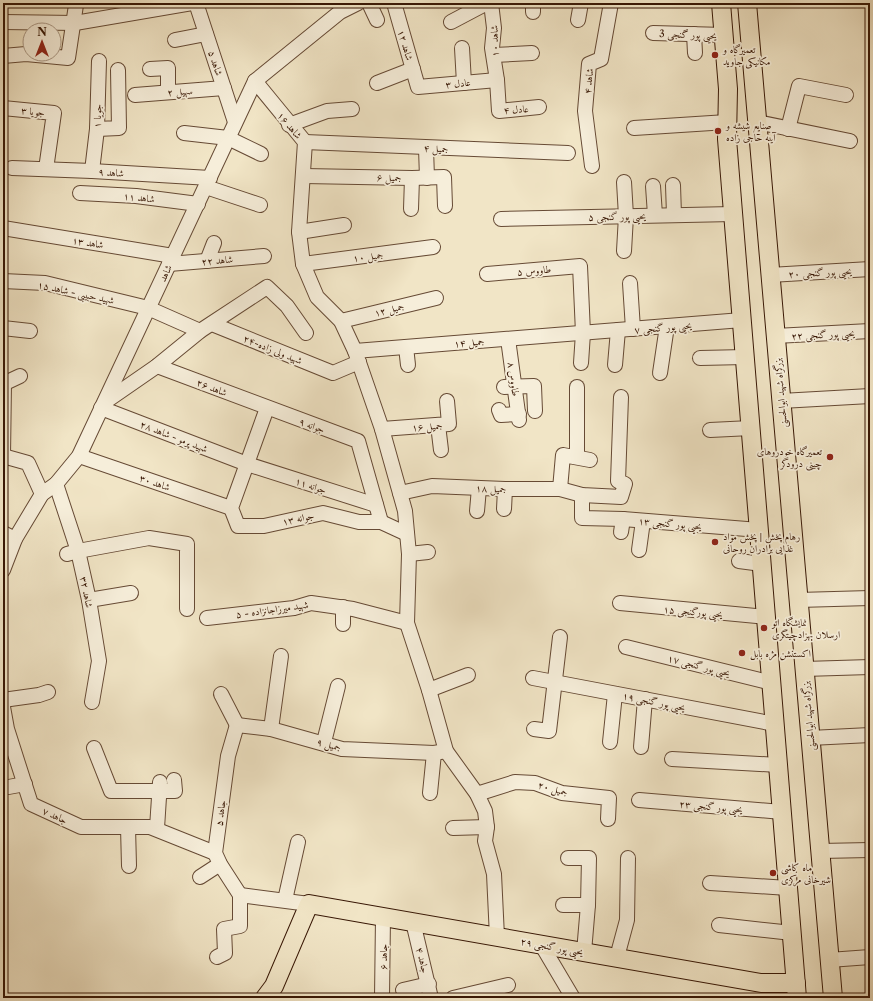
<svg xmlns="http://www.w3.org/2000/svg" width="873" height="1001" font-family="'Libre Caslon Text',Amiri,serif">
<rect width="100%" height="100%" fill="#f1e5c6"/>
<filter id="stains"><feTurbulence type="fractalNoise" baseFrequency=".005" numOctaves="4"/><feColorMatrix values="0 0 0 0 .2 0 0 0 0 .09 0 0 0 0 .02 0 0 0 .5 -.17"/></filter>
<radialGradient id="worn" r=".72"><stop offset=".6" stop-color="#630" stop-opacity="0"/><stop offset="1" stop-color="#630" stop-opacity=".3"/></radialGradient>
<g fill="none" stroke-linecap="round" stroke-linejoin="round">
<!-- minor casing -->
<g stroke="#664a35" stroke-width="16">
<g id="minor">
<path d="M196,3L235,122"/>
<path d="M369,3L377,20"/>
<path d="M394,3L418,87L497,80"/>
<path d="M491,3L494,28L492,48L497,80L499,111L539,107"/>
<path d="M533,12V3"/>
<path d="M578,20L581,3"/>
<path d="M3,22L75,23L192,3"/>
<path d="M451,22L487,3"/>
<path d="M653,33L724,35"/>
<path d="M694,34L695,53"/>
<path d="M175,40L206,34"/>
<path d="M462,48L464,83"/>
<path d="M494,55L532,53"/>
<path d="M3,56L26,54L68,58L76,5"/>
<path d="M150,69L168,68V92"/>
<path d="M255,81L305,142L299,232L303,264L317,297L341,321L355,351L382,429L405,511L409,554L407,623L429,690L446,751L477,794L485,811L487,827L485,841L494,874L497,937"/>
<path d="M377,83L413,69"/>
<path d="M135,95L224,88"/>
<path d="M3,108L54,113L46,169"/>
<path d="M757,122L850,141"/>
<path d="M289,125L327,111L352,109"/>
<path d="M634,128L727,122"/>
<path d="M97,129L119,128L118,70"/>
<path d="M788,129L799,86L846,95"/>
<path d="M184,133L228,138L261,154"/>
<path d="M305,142L568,153"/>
<path d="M426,148L427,178"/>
<path d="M592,166L585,111L589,64L601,59L611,3"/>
<path d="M12,168L92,171L210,178"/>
<path d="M92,171L97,129L99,61"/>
<path d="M304,176L412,178L444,177L445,206"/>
<path d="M624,182L626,216L624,251"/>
<path d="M673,185L674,215"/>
<path d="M653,186L655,215"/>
<path d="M206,187L260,205"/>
<path d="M80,193L136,196L198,204"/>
<path d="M411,209L412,178"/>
<path d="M501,219L733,214"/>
<path d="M3,228L173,256"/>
<path d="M299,232L344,225"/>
<path d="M207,261L214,243"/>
<path d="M169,264L264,256"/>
<path d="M303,264L433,247"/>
<path d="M487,274L580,266L583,333L581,363"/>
<path d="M770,275L870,269"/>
<path d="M3,281L45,283L148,308L200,331"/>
<path d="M630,283L633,329"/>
<path d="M341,321L436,298"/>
<path d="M212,324L333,373L359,362"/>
<path d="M3,328L30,331"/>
<path d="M775,336L870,331"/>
<path d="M508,339L519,420"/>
<path d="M406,347L408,365"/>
<path d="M355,351L742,320"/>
<path d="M700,358L745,357"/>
<path d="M615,365L618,330"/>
<path d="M157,366L358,441L381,522"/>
<path d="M660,373L667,326"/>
<path d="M3,384L20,376"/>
<path d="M504,387L534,386L535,411"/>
<path d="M781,401L870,396"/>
<path d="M105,402L157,366L200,331L267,287L287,306L306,333"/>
<path d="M101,408L247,464L376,505"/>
<path d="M267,408L231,508L238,526H264L323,513L359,522H381L407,534"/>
<path d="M499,410L501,415L519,414"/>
<path d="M438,425L441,450"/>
<path d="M382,429L449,424L447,401"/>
<path d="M710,430L751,428"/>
<path d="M3,456L4,383"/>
<path d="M3,456L28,463L42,494"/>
<path d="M79,456L231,508"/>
<path d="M577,457V387"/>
<path d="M56,484L78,551L89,600L99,661L92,702"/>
<path d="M560,489L563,455L590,460"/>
<path d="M400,493L432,486L505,489H560L582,495L621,497L625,484L618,481L621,397"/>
<path d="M582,495V518L623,519L759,530"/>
<path d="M504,509L505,489"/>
<path d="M477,511L479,488"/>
<path d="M621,532L623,519"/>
<path d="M3,533L15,539"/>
<path d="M639,550L643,521"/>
<path d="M67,554L78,551L149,538L187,544V609"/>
<path d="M409,554L428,552"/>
<path d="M739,561L762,564"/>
<path d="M3,570L15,539L42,494L56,484L79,456L255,81L340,12L358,3"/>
<path d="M89,600L131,593"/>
<path d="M798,600L870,598"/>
<path d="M620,603L766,617"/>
<path d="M343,607V624"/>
<path d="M207,618L294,608L311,603L353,609L407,623"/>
<path d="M626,647L772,683"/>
<path d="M804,669L870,667"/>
<path d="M533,678L775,724"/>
<path d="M429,690L468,675"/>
<path d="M221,694L237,725"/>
<path d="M3,700L39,695L48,692"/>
<path d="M3,707L7,729L31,804L81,827H150L215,853"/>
<path d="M237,725L271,729L342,749L434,753L446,751"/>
<path d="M237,725L228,756L215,853L220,864L240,895"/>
<path d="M271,729L281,656"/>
<path d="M534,729L549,731L560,637"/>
<path d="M810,738L870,735"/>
<path d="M324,742L338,686"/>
<path d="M610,742L615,694"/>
<path d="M641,747L645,699"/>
<path d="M94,748L111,791H175L174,780"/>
<path d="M672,759L778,765"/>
<path d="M3,788L25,784"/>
<path d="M430,793L434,753"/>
<path d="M477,794L515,782L535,783L562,793L609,798L608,819"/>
<path d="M639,800L782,812"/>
<path d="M128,827L129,866"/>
<path d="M157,828L160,782"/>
<path d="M453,828L487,827"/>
<path d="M820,851L870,850"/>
<path d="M568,858H589L588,905L584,952"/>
<path d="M200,877L220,864"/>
<path d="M710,883L788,888"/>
<path d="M240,895L309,904"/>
<path d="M285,900L298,842"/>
<path d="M563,905H588"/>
<path d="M413,922L431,998"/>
<path d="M719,925L792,933"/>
<path d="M541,944L573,998"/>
<path d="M217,957L225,953L224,929L240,926V895"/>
<path d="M617,957L627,920L628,858"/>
<path d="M829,960L870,957"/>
<path d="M403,990L429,984"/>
<path d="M382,998L383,917"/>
<path d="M453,998L508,985"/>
</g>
</g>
<!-- major casing -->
<g stroke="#381705" stroke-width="20">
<g id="major">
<path d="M721,3L728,89L727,139L797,998"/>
<path d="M747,3L833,998"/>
<path d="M265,998L274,986L309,904L761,983H796"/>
</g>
</g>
<!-- minor -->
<use href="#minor" stroke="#f6eeda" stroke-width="14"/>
<!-- major -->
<use href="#major" stroke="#f1e5c6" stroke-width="18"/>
</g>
<!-- markers -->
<g fill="#8f2418" stroke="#f6eeda" stroke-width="1.5">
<circle cx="715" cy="55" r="4"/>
<circle cx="718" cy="131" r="4"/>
<circle cx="830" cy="457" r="4"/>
<circle cx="715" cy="542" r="4"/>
<circle cx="764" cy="628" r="4"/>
<circle cx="742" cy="653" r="4"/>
<circle cx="773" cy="873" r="4"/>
</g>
<g text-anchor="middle" stroke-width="3.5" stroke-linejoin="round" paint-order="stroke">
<!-- street labels -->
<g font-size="10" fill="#381705" stroke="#f6eeda">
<text transform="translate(688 34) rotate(2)" y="4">یحیی پور گنجی 3</text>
<text transform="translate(494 41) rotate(-92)" y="4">شاهد ۱۰</text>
<text transform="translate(406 45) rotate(74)" y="4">شاهد ۱۲</text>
<text transform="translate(216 63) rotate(72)" y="4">شاهد ۵</text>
<text transform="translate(588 81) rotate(-84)" y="4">شاهد ۴</text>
<text transform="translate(458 83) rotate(-6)" y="4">عادل ۳</text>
<text transform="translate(180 91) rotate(-4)" y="4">سهیل ۲</text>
<text transform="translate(516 109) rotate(-4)" y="4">عادل ۴</text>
<text transform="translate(33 111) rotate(6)" y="4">جویا ۳</text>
<text transform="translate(97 116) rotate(-87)" y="4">جویا ۱</text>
<text transform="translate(290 125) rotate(50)" y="4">شاهد ۱۶</text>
<text transform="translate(436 148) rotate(2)" y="4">جمیل ۴</text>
<text transform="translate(111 172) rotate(4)" y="4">شاهد ۹</text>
<text transform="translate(389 177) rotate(1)" y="4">جمیل ۶</text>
<text transform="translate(139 197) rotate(6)" y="4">شاهد ۱۱</text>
<text transform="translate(617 216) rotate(-1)" y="4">یحیی پور گنجی ۵</text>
<text transform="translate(88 242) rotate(9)" y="4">شاهد ۱۳</text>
<text transform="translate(368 256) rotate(-7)" y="4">جمیل ۱۰</text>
<text transform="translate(217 260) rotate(-5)" y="4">شاهد ۲۲</text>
<text transform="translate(534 270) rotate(-5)" y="4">طاووس ۵</text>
<text transform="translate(820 272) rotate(-3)" y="4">یحیی پور گنجی ۲۰</text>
<text transform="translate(165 273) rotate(-65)" y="4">شاهد</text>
<text transform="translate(76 292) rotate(12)" y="4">شهید حبیبی - شاهد ۱۵</text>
<text transform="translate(389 309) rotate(-14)" y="4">جمیل ۱۲</text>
<text transform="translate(663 327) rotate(-5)" y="4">یحیی پور گنجی ۷</text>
<text transform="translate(823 334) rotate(-3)" y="4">یحیی پور گنجی ۲۲</text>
<text transform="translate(469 342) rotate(-5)" y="4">جمیل ۱۴</text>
<text transform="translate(273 349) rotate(22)" y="4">شهید ولی زاده-۲۴</text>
<text transform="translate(514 379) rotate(82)" y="4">طاووس ۸</text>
<text transform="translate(212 387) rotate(21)" y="4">شاهد ۲۶</text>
<text transform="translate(780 393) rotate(-95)" y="4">بزرگراه شهید ابوالحسنی</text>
<text transform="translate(312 425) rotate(20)" y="4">جوانه ۹</text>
<text transform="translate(427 426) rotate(-4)" y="4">جمیل ۱۶</text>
<text transform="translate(174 436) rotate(21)" y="4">شهید پرمو - شاهد ۲۸</text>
<text transform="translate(155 482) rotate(19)" y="4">شاهد ۳۰</text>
<text transform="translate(311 485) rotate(18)" y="4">جوانه ۱۱</text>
<text transform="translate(491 488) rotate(2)" y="4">جمیل ۱۸</text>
<text transform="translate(298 518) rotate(-12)" y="4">جوانه ۱۳</text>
<text transform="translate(670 523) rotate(5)" y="4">یحیی پور گنجی ۱۳</text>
<text transform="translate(87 592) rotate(79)" y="4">شاهد ۳۲</text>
<text transform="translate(272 609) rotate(-8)" y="4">شهید میرزاجانزاده - ۵</text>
<text transform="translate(693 611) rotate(5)" y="4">یحیی پورگنجی ۱۵</text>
<text transform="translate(699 665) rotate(14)" y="4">یحیی پور گنجی ۱۷</text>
<text transform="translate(654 701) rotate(11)" y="4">یحیی پور گنجی ۱۹</text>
<text transform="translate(808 716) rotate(-95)" y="4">بزرگراه شهید ابوالحسنی</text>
<text transform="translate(329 744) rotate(15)" y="4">جمیل ۹</text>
<text transform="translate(553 788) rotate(16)" y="4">جمیل ۲۰</text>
<text transform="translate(711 806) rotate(5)" y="4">یحیی پور گنجی ۲۳</text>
<text transform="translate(220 813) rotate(-82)" y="4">جاهد ۵</text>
<text transform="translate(55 815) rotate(24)" y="4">جاهد ۷</text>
<text transform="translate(552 946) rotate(10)" y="4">یحیی پور گنجی ۲۹</text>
<text transform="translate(383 957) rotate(-89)" y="4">جاهد ۶</text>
<text transform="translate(423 960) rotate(76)" y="4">جاهد ۴</text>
</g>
<!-- poi labels -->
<g font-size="10" fill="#381705" stroke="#f6eeda" text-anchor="start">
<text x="723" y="53">تعمیرگاه و<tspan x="723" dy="12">مکانیکی جاوید</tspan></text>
<text x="726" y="129">صنایع شیشه و<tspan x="726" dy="12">آینه حاجی زاده</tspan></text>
<text x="822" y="455" text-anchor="end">تعمیرگاه خودروهای<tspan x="822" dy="12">چینی درودگر</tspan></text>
<text x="723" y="540">رهام پخش | پخش مواد<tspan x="723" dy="12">غذایی برادران روحانی</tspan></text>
<text x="772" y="626">نمایشگاه اتو<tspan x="772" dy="12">ارسلان بهزادچیتگری</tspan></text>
<text x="750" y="657">اکستنشن مژه بابل</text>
<text x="781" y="871">ماه کاشی<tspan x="781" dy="12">شیرخانی مرکزی</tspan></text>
</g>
</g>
<!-- margin -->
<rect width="873" height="1001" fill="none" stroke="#f1e5c6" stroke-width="16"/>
<rect x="4" y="4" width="865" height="993" fill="none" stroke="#381705" stroke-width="2"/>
<rect x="8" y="8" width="857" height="985" fill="none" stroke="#381705"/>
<!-- north arrow -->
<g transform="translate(42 42)"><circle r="19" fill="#f6eeda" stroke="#aa9885"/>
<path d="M0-3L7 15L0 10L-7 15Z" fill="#8f2418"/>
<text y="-6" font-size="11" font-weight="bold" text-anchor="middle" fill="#381705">N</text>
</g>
<rect width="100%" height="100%" filter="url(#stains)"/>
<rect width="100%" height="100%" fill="url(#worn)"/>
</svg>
